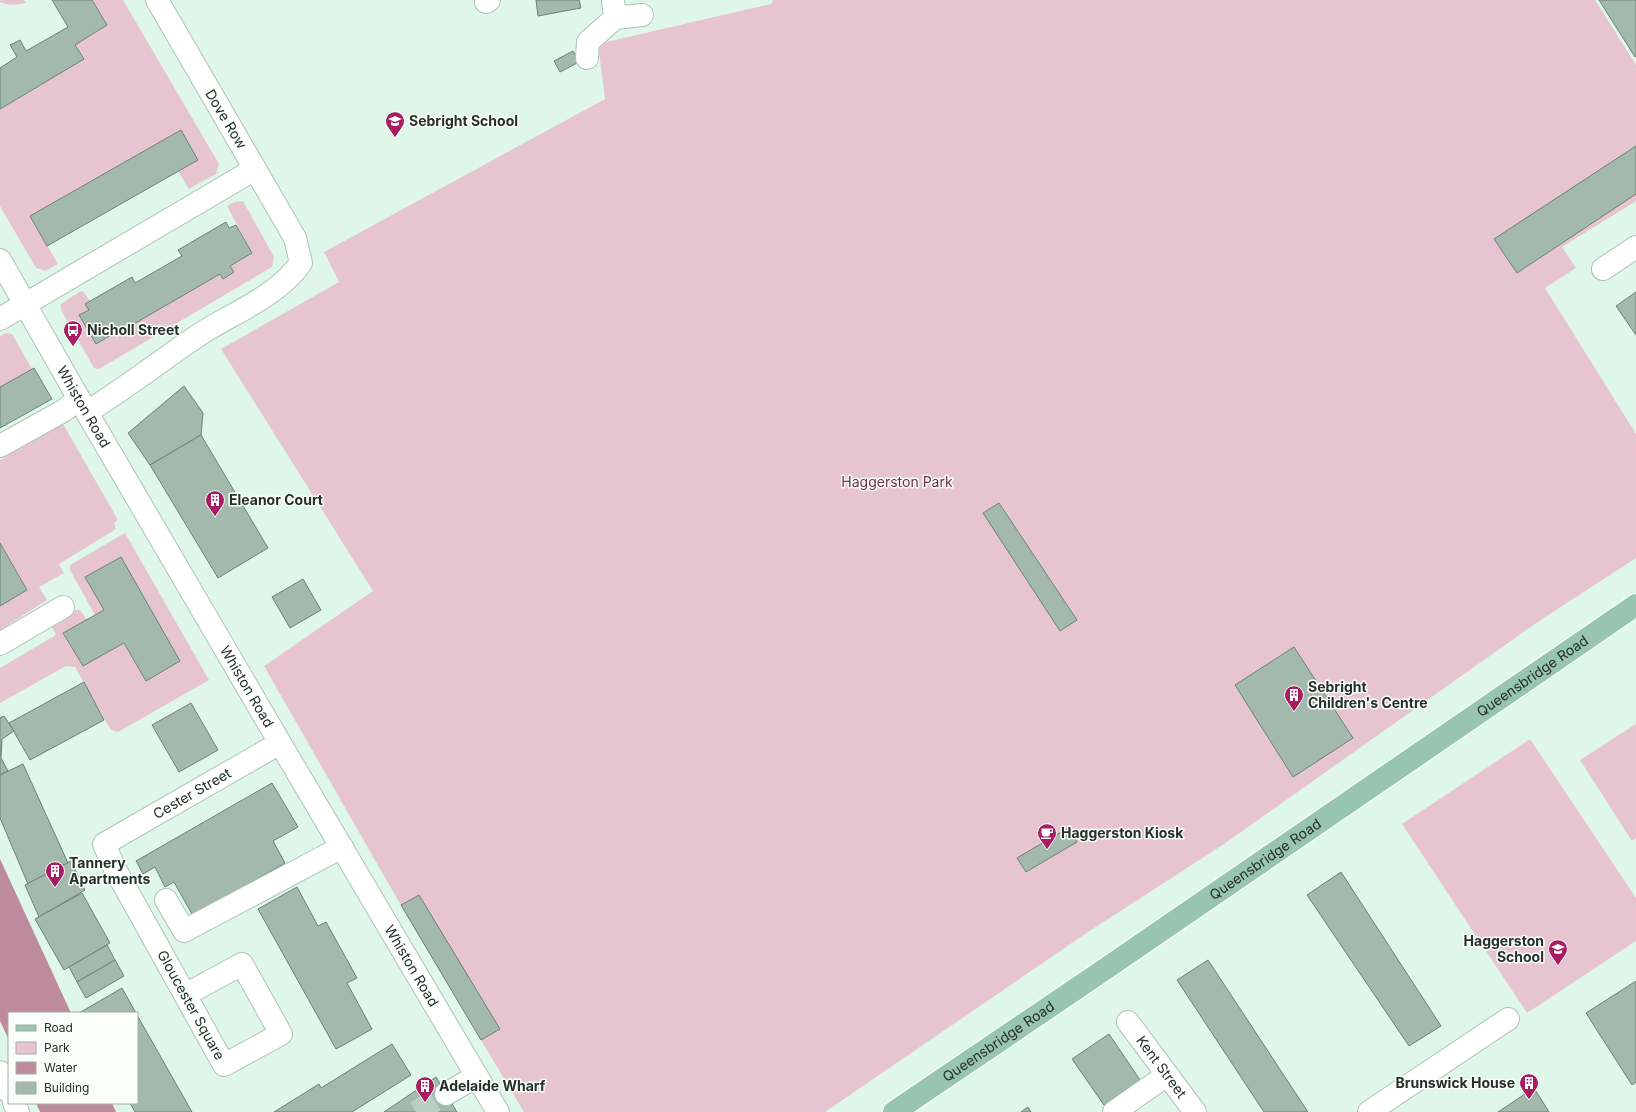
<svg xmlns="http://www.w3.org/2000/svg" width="1636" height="1112" font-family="Inter,sans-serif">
<rect width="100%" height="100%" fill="#dff7e8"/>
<!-- green -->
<g fill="#e7c5d0">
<path d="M0,0H24L26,3C16,5 9,6 0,2Z"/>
<path d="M92,0H123L219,164L216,174L189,189L178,171L198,160L181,130L30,216L58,264L45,271L36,268L0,206V109L83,59L75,45L107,25Z"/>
<path d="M773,0H1595L1636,65V201L1562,247L1576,268L1545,288L1636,434V558L1539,621L1224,844L1088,932L825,1112H524L407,916L264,666L373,591L221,349L339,282L324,252L605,99L598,44L771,4Z"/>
<path d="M243,201L274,257L272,267L99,369L94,368L61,310V304L81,291L84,292L90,301L85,304L89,310L80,315L96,344L121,329L125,335L135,329L132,325L220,274L223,279L234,272L230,266L252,253L227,206L234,202Z"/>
<path d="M6,333L12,334L32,369L0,387V336Z"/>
<path d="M63,424L118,520L114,523L116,529L59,564L64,573L39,587L47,600L0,630V606L27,590L0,543V460Z"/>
<path d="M125,533L209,680L118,732L111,730L75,667L66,666L0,703V668L56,635L51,625L76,610H80L87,620L63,633L83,666L124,643L146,680L180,661L121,557L85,577L104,610L95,615L70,570V565Z"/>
<path d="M1636,724V838L1632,841L1580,760Z"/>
<path d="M1530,739L1636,898V941L1527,1013L1402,824Z"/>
</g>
<!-- water -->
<g fill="#bd8b9c">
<path d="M0,859L71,1013H9V1040L0,1021Z"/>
<path d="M36,1103H112L116,1112H40Z"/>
</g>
<!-- building -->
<g fill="#a2b9ab" stroke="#6d8275">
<path d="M52,0H92L107,25L75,45L84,59L0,109V68L17,57L10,45L20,40L26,51L68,27Z"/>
<path d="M536,0H579L581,8L538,16Z"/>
<path d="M1599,0H1636V56L1635,57Z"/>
<path d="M573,51L579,62L560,72L554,61Z"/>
<path d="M181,130L198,160L47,246L30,216Z"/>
<path d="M1636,146V194L1517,273L1494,239Z"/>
<path d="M226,222L229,228L236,225L252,253L230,266L234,272L223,279L220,274L132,325L135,329L125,335L121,329L96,344L79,315L89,310L85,304L132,277L135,283L182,256L178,250Z"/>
<path d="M1636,292V335L1616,306Z"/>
<path d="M34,368L52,399L0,428V387Z"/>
<path d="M184,386L203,413L201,435L150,465L128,433Z"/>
<path d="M201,435L268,548L218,578L150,465Z"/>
<path d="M999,503L1077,620L1060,631L983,513Z"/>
<path d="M0,543L27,590L0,606Z"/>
<path d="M121,557L180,661L146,681L124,643L83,666L63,633L104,610L85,577Z"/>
<path d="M303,579L321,610L290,628L272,597Z"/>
<path d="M1294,647L1353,738L1293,777L1235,685Z"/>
<path d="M84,682L104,720L30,760L9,723Z"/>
<path d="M191,703L218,750L179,772L152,725Z"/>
<path d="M4,716L14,731L2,739L1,758L8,771L0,775V718Z"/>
<path d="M23,764L68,863L28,884L0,818V775Z"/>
<path d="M272,783L298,827L273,841L285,863L193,916L174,882L165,887L155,867L143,874L136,861Z"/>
<path d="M1068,828L1077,842L1026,872L1017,858Z"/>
<path d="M71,861L85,890L39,917L25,885Z"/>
<path d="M1341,872L1441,1026L1409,1046L1307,895Z"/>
<path d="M297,887L318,926L326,922L357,978L347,983L372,1029L336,1049L258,909Z"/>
<path d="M82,893L110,943L64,970L35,919Z"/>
<path d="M419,895L500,1029L481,1040L401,905Z"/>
<path d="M107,945L115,960L77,982L69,967Z"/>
<path d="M115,960L124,976L86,998L77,982Z"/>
<path d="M1208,960L1308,1112H1264L1177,980Z"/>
<path d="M1636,981V1082L1632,1085L1586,1013Z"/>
<path d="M122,988L136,1013H79Z"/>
<path d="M137,1015L192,1112H135L130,1103H137Z"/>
<path d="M1109,1034L1140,1080L1104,1105L1072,1059Z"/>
<path d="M392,1044L411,1075L352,1112H274L319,1084L321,1088Z"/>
<path d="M436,1077L457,1112H384Z"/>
<path d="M1534,1088L1549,1112H1498Z"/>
<path d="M1028,1107L1031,1112H1021Z"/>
</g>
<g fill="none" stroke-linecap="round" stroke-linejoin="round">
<!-- minor-tunnel -->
<path stroke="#bacfc2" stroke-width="22" stroke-dasharray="22 11" stroke-linecap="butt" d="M416,1112L446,1094"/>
<!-- minor casing -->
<g stroke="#acc3b5" stroke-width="24">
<g id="minor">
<path d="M613,0L615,18L642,15"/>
<path d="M486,2L489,0"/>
<path d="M587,58L588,42L615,18"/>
<path id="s1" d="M0,260L79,399L280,743L498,1112"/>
<path d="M1603,269L1636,247"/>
<path d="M0,319L255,169"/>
<path d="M87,412C128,387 165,357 205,331C238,311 278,295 301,263L295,238L157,0"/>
<path d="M0,446L63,411L79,399"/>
<path d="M0,644L63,607"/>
<path d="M166,900L184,931L342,847"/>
<path id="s2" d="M185,995L242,964L281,1034L224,1065L115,869L104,844L280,743"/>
<path id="s3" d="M1128,1022L1195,1112"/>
<path d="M0,1072L9,1092"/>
<path d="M446,1094L477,1076"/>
<path d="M14,1103L18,1112"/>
<path d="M1114,1112L1167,1075"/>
<path d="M1369,1112L1508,1019"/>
</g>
</g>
<!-- major casing -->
<g stroke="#fff" stroke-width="24">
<g id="major">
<path id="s4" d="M894,1112L1095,976L1636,605"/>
</g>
</g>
<!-- minor -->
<use href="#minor" stroke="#fff" stroke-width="22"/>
<!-- major -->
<use href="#major" stroke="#97c5ad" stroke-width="22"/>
</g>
<!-- icons -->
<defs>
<g id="school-pin" transform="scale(1)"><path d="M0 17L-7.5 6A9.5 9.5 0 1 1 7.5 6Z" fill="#a81d61" stroke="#fafffc"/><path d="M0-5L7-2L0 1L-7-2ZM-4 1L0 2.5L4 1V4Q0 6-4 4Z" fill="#fff"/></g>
<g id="bus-pin" transform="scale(1)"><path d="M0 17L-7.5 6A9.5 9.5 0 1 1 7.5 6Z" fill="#a81d61" stroke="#fafffc"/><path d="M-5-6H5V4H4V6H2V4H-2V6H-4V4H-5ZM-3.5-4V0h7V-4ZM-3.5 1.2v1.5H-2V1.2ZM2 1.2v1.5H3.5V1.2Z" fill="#fff"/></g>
<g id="building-pin" transform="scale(1)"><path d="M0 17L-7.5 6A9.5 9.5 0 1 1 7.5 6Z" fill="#a81d61" stroke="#fafffc"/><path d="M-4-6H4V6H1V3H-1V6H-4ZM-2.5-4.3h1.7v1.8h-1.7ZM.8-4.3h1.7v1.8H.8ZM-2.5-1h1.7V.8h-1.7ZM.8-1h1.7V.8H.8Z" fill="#fff"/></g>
<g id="cafe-pin" transform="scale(1)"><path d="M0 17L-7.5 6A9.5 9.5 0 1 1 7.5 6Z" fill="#a81d61" stroke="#fafffc"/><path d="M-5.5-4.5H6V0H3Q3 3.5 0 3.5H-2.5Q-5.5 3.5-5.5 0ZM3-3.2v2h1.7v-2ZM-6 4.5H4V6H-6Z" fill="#fff"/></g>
</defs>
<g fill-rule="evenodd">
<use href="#school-pin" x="395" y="121"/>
<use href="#bus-pin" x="73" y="330"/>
<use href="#building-pin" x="215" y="500"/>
<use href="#building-pin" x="1294" y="695"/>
<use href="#cafe-pin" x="1047" y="833"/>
<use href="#building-pin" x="55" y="871"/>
<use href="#school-pin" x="1558" y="949"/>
<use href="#building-pin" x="1529" y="1083"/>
<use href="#building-pin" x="425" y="1086"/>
</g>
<g text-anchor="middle" stroke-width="3" stroke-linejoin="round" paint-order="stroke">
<!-- street labels -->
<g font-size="14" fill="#262f29" stroke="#fafffc">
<text transform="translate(226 119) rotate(59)" y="5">Dove Row</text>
<text dy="5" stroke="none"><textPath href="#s1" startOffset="169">Whiston Road</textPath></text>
<text dy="5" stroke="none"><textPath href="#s4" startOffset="773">Queensbridge Road</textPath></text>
<text dy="5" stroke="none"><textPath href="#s1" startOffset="493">Whiston Road</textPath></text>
<text dy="5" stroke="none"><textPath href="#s2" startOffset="563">Cester Street</textPath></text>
<text dy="5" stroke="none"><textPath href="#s4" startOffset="449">Queensbridge Road</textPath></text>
<text dy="5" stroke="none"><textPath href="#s1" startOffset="817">Whiston Road</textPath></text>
<text transform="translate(191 1005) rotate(61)" y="5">Gloucester Square</text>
<text dy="5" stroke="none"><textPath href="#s4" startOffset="126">Queensbridge Road</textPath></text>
<text dy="5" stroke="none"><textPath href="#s3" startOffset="56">Kent Street</textPath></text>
</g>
<!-- poi labels -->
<g font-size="14" font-weight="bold" fill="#262f29" stroke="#fafffc" text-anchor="start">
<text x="409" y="126">Sebright School</text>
<text x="87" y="335">Nicholl Street</text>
<text x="229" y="505">Eleanor Court</text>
<text x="1308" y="692">Sebright<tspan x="1308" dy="16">Children's Centre</tspan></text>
<text x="1061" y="838">Haggerston Kiosk</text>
<text x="69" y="868">Tannery<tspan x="69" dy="16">Apartments</tspan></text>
<text x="1544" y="946" text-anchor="end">Haggerston<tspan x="1544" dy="16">School</tspan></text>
<text x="1515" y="1088" text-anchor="end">Brunswick House</text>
<text x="439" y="1091">Adelaide Wharf</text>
</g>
<!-- park labels -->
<g font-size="14" fill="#6d2e47" stroke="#fafffc">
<text x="897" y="487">Haggerston Park</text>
</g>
</g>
<!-- legend -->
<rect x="8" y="1012" width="130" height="92" fill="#fafffc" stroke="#a5aca8"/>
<rect x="16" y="1025" width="20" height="6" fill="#97c5ad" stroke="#a5aca8"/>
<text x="44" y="1032" font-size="12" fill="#262f29">Road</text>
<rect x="16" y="1042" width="20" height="12" fill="#e7c5d0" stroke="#a5aca8"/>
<text x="44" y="1052" font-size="12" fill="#262f29">Park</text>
<rect x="16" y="1062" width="20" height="12" fill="#bd8b9c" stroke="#a5aca8"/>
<text x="44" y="1072" font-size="12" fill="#262f29">Water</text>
<rect x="16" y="1082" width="20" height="12" fill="#a2b9ab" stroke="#a5aca8"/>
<text x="44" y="1092" font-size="12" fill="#262f29">Building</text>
</svg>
